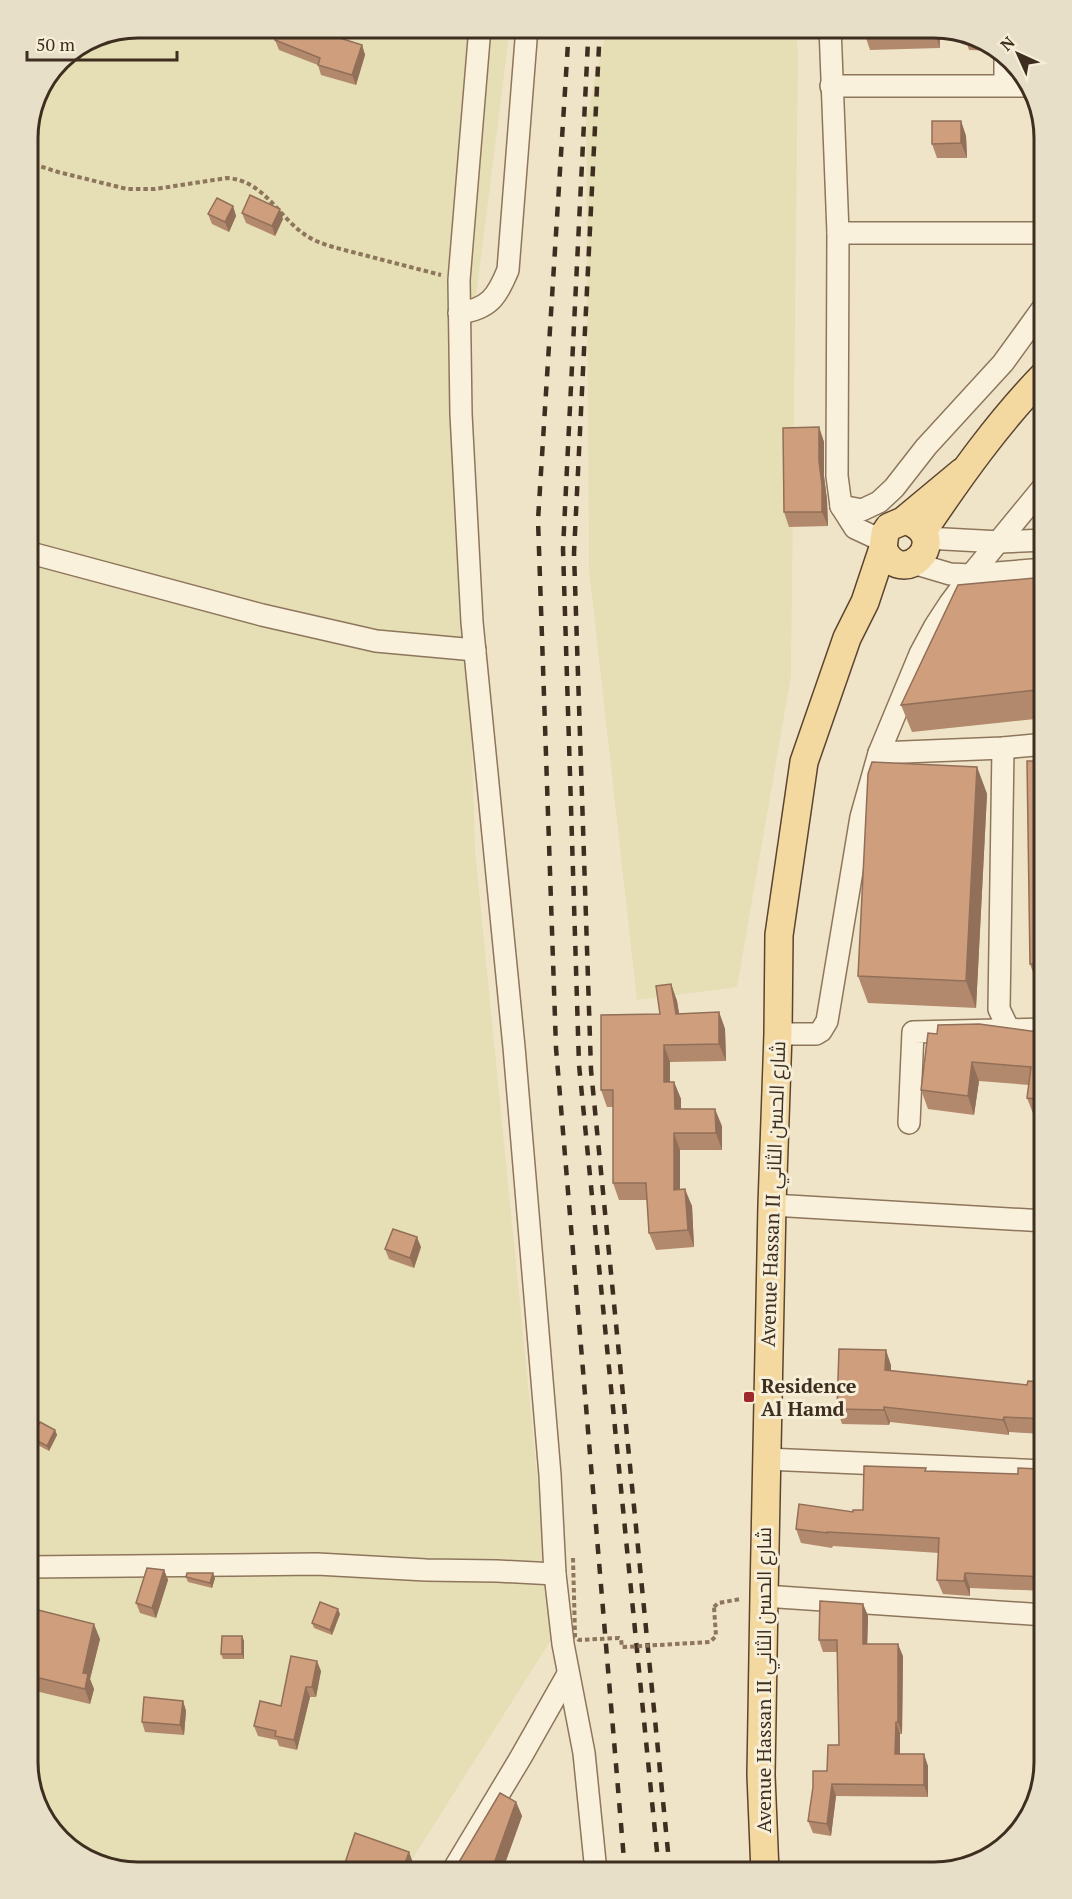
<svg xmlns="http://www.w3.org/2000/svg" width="1072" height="1899" font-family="'PT Serif',Cairo,serif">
<rect width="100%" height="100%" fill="#f0e4c8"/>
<!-- farmland -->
<g fill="#e6deb5">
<path d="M137,27H510L461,416L475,850L553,1637L404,1872H130L76,1854L38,1810L27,1762V130L60,59L95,35Z"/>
<path d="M607,27H796L798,55L791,676L737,987L637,1000L589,569L586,120Z"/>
</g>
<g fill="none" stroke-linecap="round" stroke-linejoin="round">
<!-- minor casing -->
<g stroke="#8d765c" stroke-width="24">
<g id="minor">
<path d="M480,27L459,280L461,414L472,622L514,1047L550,1475L555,1574L563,1644L584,1753L596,1872"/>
<path d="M830,27L838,233L837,476L841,506L862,510L879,502L894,488L926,447L1003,363L1045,305"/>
<path d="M1005,56V85"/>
<path d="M831,86H1031"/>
<path d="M838,233H1045"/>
<path d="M459,313C489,309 497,297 508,270L527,27"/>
<path d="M841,506L855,528L883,541"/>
<path d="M926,538L1000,542L1045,540"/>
<path d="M27,552L262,615L376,641L475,650"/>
<path d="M913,563L950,574L971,575L1045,569"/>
<path d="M1003,748L999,1009L1009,1030"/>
<path d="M879,753L1003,748L1045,744"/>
<path d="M778,1034H816L821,1031L827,1021L861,817L879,753L920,654L935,626L950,603L971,575L1045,485"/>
<path d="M909,1123L913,1032L1045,1029"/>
<path d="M772,1205L1045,1221"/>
<path d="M766,1459L1044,1471"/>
<path d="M27,1567L317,1564L426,1570L497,1571L555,1574"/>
<path d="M764,1596L1045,1615"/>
<path d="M452,1872L521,1757L568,1674"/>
</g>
</g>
<!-- major casing -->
<g stroke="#5b4430" stroke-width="30">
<g id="major">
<path d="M923,531C960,476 999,421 1045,374"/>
<path d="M883,548C901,591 952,541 910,522"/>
<path d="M765,1872L761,1775L764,1596L772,1205L778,1034L779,935L804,762L847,638L865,602L883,548L885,533L889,527L903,521L962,472"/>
</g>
</g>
<!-- path -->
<g stroke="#8d765c" stroke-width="4" stroke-dasharray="4.5 3" stroke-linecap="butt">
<path d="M27,162L58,172L127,189H155L227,178C263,180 277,215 304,234C319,245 342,249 360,254C387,261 414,268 441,275"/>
<path d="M714,1607L718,1603L741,1599"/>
</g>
<!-- minor -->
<use href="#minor" stroke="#faf1dc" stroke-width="21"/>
<!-- major -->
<use href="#major" stroke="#f3d9a0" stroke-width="27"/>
<!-- rail -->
<g stroke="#3d2e20" stroke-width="4.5" stroke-dasharray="10 10" stroke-linecap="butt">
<path d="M569,27L538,520L556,1048L625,1872"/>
<path d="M591,27L588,41L563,549L579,1065L659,1872"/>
<path d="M603,27L599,46L574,553L591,1070L670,1872"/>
</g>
<!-- path-bridge -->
<path stroke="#8d765c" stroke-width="4" stroke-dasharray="4.5 3" stroke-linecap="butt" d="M573,1558L575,1634V1637L579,1640L619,1638L621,1639L622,1647H624L710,1642L716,1636L714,1607"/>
</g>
<!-- wall -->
<g fill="#b2896c">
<path d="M757,27H782L762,37Z"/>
<path d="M939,27L940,48L870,50L865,35Z"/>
<path d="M327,35L362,45L365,55L356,85L321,75L318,65L279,50L275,40Z"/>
<path d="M964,35L996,46L997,47L994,51L969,50Z"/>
<path d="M961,121L966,136L967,158H937L932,144Z"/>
<path d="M233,206L236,216L229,232L212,224L208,214Z"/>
<path d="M242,213L283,219L275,236L246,223Z"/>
<path d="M819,427L824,442V476L827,500L828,526L789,527L784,512Z"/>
<path d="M1045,577V718L912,732L901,705Z"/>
<path d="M1045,761V992H1040L1030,964Z"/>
<path d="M977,767L987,794L976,1008L868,1003L858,976Z"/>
<path d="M671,984L677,1001L679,1014L719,1012L725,1029L726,1061L670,1062V1082H674L681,1099V1109L722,1126V1150H680V1189L692,1206L694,1247L656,1250L649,1233L647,1200H619L613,1183V1107H607L601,1090L660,1014Z"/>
<path d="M1045,1033V1118L1034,1116L1027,1098L1029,1085L979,1081L974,1115L928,1109L921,1090L937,1034Z"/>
<path d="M421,1247L414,1268L389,1259L385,1249Z"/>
<path d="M891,1365V1371L1027,1385L1045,1382V1434L1009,1432V1435L890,1422L889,1425L842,1424L837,1409Z"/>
<path d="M55,1430L57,1435L49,1451L34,1443L32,1438Z"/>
<path d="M1045,1467V1591L970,1588V1596L943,1594L937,1580L939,1553L833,1546L832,1548L801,1543L796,1529L853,1512L863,1510L927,1471L1018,1474L1040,1469Z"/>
<path d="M164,1570L168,1580L156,1618L140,1613L136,1603Z"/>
<path d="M186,1577L215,1578L212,1588L188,1582Z"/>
<path d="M863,1604L868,1616L867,1644L903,1656L902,1734H900V1754L928,1766V1797L836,1796L831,1836L813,1833L808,1821L827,1771L839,1745L837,1652H823L819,1640Z"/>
<path d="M340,1614L332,1635L314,1628L312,1623Z"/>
<path d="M242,1636L244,1641V1659H223L221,1654Z"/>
<path d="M100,1639L90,1679L94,1689L90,1704L27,1689V1654Z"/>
<path d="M321,1671L316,1697H310L297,1750L279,1746L277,1740L258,1736L254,1726L281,1706Z"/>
<path d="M183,1701L186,1711L184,1735L145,1732L142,1722Z"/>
<path d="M516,1802L522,1816L502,1872H463L459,1862Z"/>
<path d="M409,1852L414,1866L413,1872H342Z"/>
</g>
<!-- shaded-wall -->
<g fill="#916f58">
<path d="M934,27H939L940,48L935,33Z"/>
<path d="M991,44L997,47L994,51Z"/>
<path d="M362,45L365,55L356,85L352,75Z"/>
<path d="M961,121L966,136L967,158L961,143Z"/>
<path d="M233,206L236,216L229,232L225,222Z"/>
<path d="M280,209L283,219L275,236L272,226Z"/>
<path d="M819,427L824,442V476L827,500L828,526L822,512L819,461Z"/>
<path d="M977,767L987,794L976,1008L966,981Z"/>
<path d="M671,984L677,1001L682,1031L676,1014Z"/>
<path d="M719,1012L725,1029L726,1061L719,1044Z"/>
<path d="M664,1045L670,1062V1099L664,1082Z"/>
<path d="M972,1062L979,1081L974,1115L968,1096Z"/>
<path d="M674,1082L681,1099V1126L675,1109Z"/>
<path d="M715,1109L722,1126V1150L716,1133Z"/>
<path d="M674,1133L680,1150V1207L674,1190Z"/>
<path d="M685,1189L692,1206L694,1247L688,1230Z"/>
<path d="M417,1237L421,1247L414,1268L410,1258Z"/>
<path d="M886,1350L891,1365V1385L885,1370Z"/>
<path d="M884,1407L890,1422L889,1425L884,1410Z"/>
<path d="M1004,1417L1009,1432V1435L1003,1420Z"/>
<path d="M55,1430L57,1435L49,1451L47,1446Z"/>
<path d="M1045,1540V1582L1043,1577Z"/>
<path d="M164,1570L168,1580L156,1618L152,1608Z"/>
<path d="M213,1573L215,1578L212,1588L210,1583Z"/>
<path d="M965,1573L970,1588V1596L964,1581Z"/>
<path d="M863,1604L868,1616L867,1656L863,1644Z"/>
<path d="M338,1609L340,1614L332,1635L330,1630Z"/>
<path d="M94,1624L100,1639L90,1679L94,1689L90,1704L85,1689L83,1673Z"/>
<path d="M242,1636L244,1641V1659L242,1654Z"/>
<path d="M898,1644L903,1656L902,1734L898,1722Z"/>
<path d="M317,1661L321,1671L316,1697L312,1687Z"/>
<path d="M306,1687L310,1697L297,1750L294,1740Z"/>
<path d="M183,1701L186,1711L184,1735L180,1725Z"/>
<path d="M896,1722L900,1734V1765L895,1754Z"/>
<path d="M924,1754L928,1766V1797L924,1785Z"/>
<path d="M832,1784L836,1796L831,1836L827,1824Z"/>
<path d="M516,1802L522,1816L502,1872H491Z"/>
<path d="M409,1852L414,1866L413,1872H402Z"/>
<path d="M378,1864L381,1872H376Z"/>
</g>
<!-- building -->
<g fill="#cf9f7d" stroke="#916f58" stroke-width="1.5">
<path d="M280,27H305L327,35V34L362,45L352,75L318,65L320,58L275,40Z"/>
<path d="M865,27H934L935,33L865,35Z"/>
<path d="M932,121H961V143L932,144Z"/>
<path d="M250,195L280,209L272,226L242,213Z"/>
<path d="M217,198L233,206L225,222L208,214Z"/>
<path d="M819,427V461L822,485V512H784L783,428Z"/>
<path d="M1045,577V689L901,705L958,585Z"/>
<path d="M1027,761H1045V964H1030Z"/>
<path d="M872,762L977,767L966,981L858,976L868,774Z"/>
<path d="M671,984L676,1014L719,1012V1044L664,1045V1082H674L675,1109H715L716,1133H674V1190L685,1189L688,1230L649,1233L646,1183H613V1090H601V1015L660,1014L656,986Z"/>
<path d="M979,1024L1045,1033V1100L1027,1098L1031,1067L972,1062L968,1096L921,1090L928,1033L937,1034L938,1025Z"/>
<path d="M393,1229L417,1237L410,1258L385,1249Z"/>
<path d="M839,1349L886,1350L885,1370L1027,1385L1028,1381L1045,1382V1419L1004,1417L1003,1420L884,1407V1410L837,1409Z"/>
<path d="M40,1422L55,1430L47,1446L32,1438Z"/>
<path d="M864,1466L926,1468L925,1471L1018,1474V1468L1040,1469L1045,1467V1540L1043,1577L965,1573L964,1581L937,1580L939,1538L827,1532V1533L796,1529L799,1504L853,1512V1510H863Z"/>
<path d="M147,1568L164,1570L152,1608L136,1603Z"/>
<path d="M187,1573H213L210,1583L186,1577Z"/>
<path d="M820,1601L863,1604V1644H898V1722H896L895,1754H924V1785L832,1784L827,1824L808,1821L813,1787V1771H827L828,1745H839L837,1640H819Z"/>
<path d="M320,1602L338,1609L330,1630L312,1623Z"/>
<path d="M38,1610L94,1624L83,1673L88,1674L85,1689L27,1675V1654Z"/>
<path d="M222,1636H242V1654H221Z"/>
<path d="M291,1656L317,1661L312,1687H306L294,1740L275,1736L276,1731L254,1726L260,1701L281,1706Z"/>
<path d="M144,1697L183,1701L180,1725L142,1722Z"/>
<path d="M500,1793L516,1802L491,1872H488L459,1862Z"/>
<path d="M355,1833L409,1852L402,1872L378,1864L376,1872H342Z"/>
</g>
<!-- markers -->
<rect fill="#9e2a2b" stroke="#f7eed8" stroke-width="2" x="743" y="1391" width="12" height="12" rx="3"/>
<g text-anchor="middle" stroke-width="6" stroke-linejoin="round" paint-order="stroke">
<!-- street labels -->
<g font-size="20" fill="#3d2e20" stroke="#f7eed8">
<text transform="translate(773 1194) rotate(-88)" y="7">Avenue Hassan II شارع الحسن الثاني</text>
<text transform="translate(764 1680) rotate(-90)" y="7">Avenue Hassan II شارع الحسن الثاني</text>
</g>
<!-- poi labels -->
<g font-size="20" font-weight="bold" fill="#3d2e20" stroke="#f7eed8" text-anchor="start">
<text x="761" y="1393">Residence<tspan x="761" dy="23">Al Hamd</tspan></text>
</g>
</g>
<!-- crop -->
<path d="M0 0H1072V1899H0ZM138 38H934A100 100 0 0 1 1034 138V1762A100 100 0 0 1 934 1862H138A100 100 0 0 1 38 1762V138A100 100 0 0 1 138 38Z" fill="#e8dfc9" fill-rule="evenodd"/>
<path fill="none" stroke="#3d2e20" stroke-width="3" d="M138 38H934A100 100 0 0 1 1034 138V1762A100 100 0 0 1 934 1862H138A100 100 0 0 1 38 1762V138A100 100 0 0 1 138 38Z"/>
<!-- north arrow -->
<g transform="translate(1018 54) rotate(315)" stroke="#f7eed8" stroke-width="4.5" paint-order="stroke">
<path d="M0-4.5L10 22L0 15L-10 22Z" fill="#3d2e20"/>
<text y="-9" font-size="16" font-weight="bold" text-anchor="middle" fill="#3d2e20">N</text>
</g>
<!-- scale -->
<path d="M27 51v9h150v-9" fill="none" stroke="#3d2e20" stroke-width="3"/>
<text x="36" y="51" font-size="18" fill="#3d2e20" stroke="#f7eed8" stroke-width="4.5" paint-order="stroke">50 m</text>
</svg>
